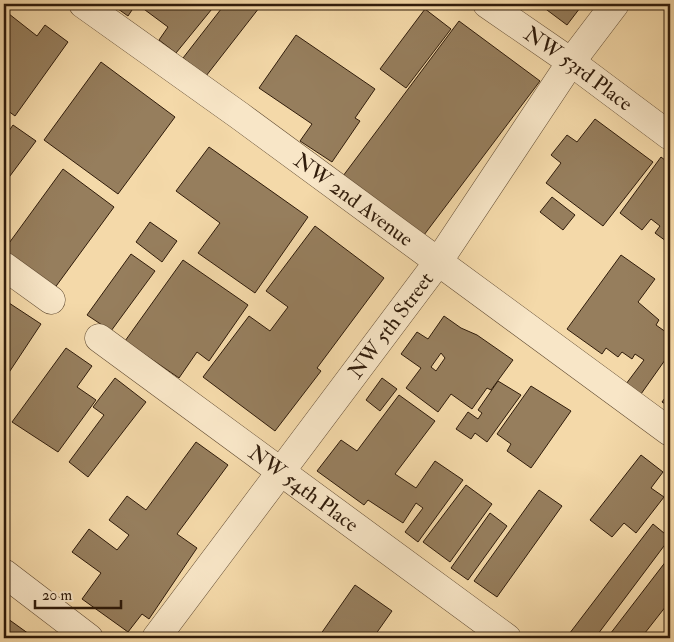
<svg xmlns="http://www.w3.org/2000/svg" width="674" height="642" font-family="'IM FELL Double Pica',serif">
<rect width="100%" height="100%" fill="#f4d9a9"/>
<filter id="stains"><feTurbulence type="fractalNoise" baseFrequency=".004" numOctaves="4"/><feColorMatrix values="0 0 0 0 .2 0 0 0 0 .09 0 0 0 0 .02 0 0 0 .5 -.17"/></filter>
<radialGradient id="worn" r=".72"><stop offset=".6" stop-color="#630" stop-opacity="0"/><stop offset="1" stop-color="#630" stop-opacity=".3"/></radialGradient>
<!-- building -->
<g fill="#967e5d" stroke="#301c0b" fill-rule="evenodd">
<path d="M111,4H136L128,16Z"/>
<path d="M137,4H216L176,53L159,40L168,27Z"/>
<path d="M225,4H254L259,8L206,76L183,58Z"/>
<path d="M539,4H583L567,25Z"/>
<path d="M425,9L451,29L406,88L380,69Z"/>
<path d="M4,10L37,36L45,25L68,42L15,116L4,108Z"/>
<path d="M459,21L540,81L424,235L343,176Z"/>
<path d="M296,35L375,89L355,118L360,121L332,162L300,141L312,124L259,88Z"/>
<path d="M101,62L175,117L118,194L44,140Z"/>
<path d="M595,119L653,162L603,226L546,183L561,163L551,155L567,135L577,142Z"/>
<path d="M13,125L36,141L4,184V138Z"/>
<path d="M209,147L308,217L255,293L198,253L220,223L176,191Z"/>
<path d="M661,157L670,164V185L665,191L670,195V244L655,233L660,226L651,219L642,230L620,213Z"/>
<path d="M63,169L114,207L54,289L4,253V250Z"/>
<path d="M552,197L575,215L563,230L540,212Z"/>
<path d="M150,222L177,241L162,262L136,242Z"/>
<path d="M315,226L384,278L317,368L321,371L275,431L203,377L249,316L270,331L288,307L266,291Z"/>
<path d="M131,254L155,271L111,331L87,315Z"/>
<path d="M621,255L655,279L638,302L659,320L656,325L670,335V353L641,394L626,384L644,360L635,354L632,359L622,352L618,357L606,348L602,354L567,329Z"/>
<path d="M183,260L248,305L209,361L197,352L179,378L125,341Z"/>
<path d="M6,301L41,324L4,380V304Z"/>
<path d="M444,316L461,328L477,335L513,360L491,390L487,388L472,409L451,394L438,412L406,388L421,368L401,354L417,332L428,339ZM441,353L445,358L436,371L431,367Z"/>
<path d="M66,348L92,366L77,387L96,400L58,452L12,422Z"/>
<path d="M115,378L146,402L88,477L69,462L104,415L93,407Z"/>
<path d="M382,378L397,389L380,411L366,400Z"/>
<path d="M498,381L521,395L487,442L475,433L471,439L456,429L468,412L478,419L482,413L478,410Z"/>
<path d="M531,386L571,411L531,468L507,451L511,444L497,434Z"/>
<path d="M670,391V407L662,402Z"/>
<path d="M399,395L435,421L395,474L416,488L435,461L463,480L418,542L405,532L423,508L416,503L403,523L368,500L364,505L317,471L341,440L357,451Z"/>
<path d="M196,442L228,465L177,534L197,548L149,619L142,614L128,632L82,599L101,573L72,552L89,529L117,550L129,535L109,520L127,496L146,510Z"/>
<path d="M641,455L663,472L651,488L664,497L636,533L624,523L612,537L590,520Z"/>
<path d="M466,485L492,504L450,562L423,542Z"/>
<path d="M539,490L562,506L497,597L474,581Z"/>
<path d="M490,513L507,526L468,580L451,568Z"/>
<path d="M653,524L670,538L595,638H566Z"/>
<path d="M670,556V601L641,638H607Z"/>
<path d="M355,585L392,611L373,638H318Z"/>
<path d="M4,616L29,634L26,638H4Z"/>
</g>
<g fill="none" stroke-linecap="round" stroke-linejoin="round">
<!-- minor casing -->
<g stroke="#614b32" stroke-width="29">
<g id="minor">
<path id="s1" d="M83,4L240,116L670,432"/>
<path id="s2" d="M487,4L571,62L670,136"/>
<path d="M4,266L51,300"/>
<path id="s3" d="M99,338L507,638"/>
<path d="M4,573L89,638"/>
<path id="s4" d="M156,638L438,262L571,62L615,4"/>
</g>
</g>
<!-- minor -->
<use href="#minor" stroke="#f8e6c7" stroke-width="28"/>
</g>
<g text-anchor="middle" stroke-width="4" stroke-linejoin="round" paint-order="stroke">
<!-- street labels -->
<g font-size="21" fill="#301c0b" stroke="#f8e6c7">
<text dy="7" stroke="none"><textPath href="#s2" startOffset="112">NW 53rd Place</textPath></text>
<text dy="7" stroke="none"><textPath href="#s1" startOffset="334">NW 2nd Avenue</textPath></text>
<text dy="7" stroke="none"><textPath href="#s4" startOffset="391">NW 5th Street</textPath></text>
<text dy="7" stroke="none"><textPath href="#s3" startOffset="254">NW 54th Place</textPath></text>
</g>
</g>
<!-- margin -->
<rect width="674" height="642" fill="none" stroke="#f4d9a9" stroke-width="20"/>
<rect x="5" y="5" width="664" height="632" fill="none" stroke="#301c0b" stroke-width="2.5"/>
<rect x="10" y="10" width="654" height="622" fill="none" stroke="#301c0b"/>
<!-- scale -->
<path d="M35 600v8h86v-8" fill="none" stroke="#301c0b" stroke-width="2.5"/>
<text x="42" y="600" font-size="15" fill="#301c0b" stroke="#f8e6c7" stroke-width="4" paint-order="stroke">20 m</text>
<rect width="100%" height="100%" filter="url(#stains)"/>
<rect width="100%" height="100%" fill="url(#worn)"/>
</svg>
